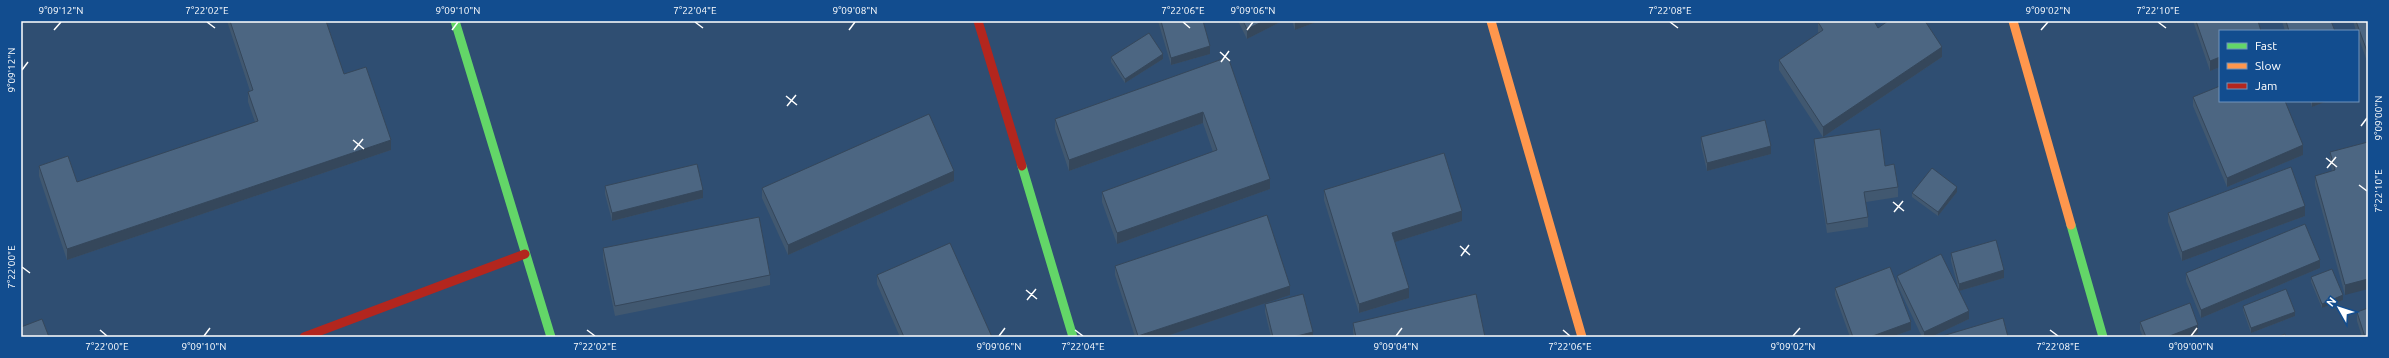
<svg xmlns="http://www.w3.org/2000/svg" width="2389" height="358" font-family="Ubuntu,sans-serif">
<rect width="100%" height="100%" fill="#2f4e72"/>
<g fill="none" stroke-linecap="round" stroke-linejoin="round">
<!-- fast -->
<g stroke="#63d668" stroke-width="9">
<path d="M455,21L551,337"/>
<path d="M1022,166L1073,337"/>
<path d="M2071,225L2103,337"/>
</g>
<!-- slow -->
<g stroke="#ff974d" stroke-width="9">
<path d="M1491,21L1582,337"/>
<path d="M2013,21L2071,225"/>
</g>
<!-- jam -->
<g stroke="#b3261e" stroke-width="9">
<path d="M978,21L1022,166"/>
<path d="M304,337L525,254"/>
</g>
</g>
<!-- wall -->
<g fill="#415870">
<path d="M227,21H326L344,74L391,150L67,260L39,176V166L77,182L255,122L248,102V92L250,91Z"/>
<path d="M1158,21H1203L1210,54L1171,65Z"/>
<path d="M1238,21H1282L1247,39Z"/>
<path d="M1292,21H1319L1295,30Z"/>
<path d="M2193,21H2258L2220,31V67L2210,71Z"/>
<path d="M2282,21H2334L2332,22L2335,31H2285Z"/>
<path d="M2353,21H2368V64L2358,36V31H2356Z"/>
<path d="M1818,22L1878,28L1942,57L1823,137L1779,70V60L1819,33L1818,32Z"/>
<path d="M1111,57L1163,59L1125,83L1111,62Z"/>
<path d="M1228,57L1270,189L1117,244L1102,202V192L1213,152L1203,123L1069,171L1055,129V119Z"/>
<path d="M2193,97L2303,155L2227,187L2193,106Z"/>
<path d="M2310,101H2327L2312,107Z"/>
<path d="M1701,137L1771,154L1707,171L1701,145Z"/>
<path d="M1814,139L1885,166L1898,187V197L1866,202L1868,217V227L1827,233L1814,149Z"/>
<path d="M2368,142L2345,295L2315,185V176L2332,171L2330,162V152Z"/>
<path d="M954,181L788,255L762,198V188Z"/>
<path d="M605,186L703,198L612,221L605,194Z"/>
<path d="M1324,190L1462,221L1395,242L1409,298L1359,313L1324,200Z"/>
<path d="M1957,192L1938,216L1912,197V193Z"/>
<path d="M2168,213L2305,216L2182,261L2168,222Z"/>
<path d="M603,248L770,275V285L615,316L603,258Z"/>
<path d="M1951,253L2004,278L1959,291L1951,261Z"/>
<path d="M1115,266L1290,295L1164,337H1135L1115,275Z"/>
<path d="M2320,268L2201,318L2186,281V273Z"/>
<path d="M877,275L992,337H900L877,284Z"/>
<path d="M1897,276L1969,319L1931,337H1922L1897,284Z"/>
<path d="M2311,277L2343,300L2322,308L2311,282Z"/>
<path d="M1835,288L1911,330L1891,337H1850L1835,295Z"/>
<path d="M1265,304L1313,337H1271L1265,312Z"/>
<path d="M2243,306L2295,316L2251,333L2243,310Z"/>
<path d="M2357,312L2368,337H2362L2357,321Z"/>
<path d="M2140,322L2198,333L2188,337H2143L2140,330Z"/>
<path d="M1353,323L1485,337H1354L1353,332Z"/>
</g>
<!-- shaded-wall -->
<g fill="#35475b">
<path d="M1264,21H1282L1247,39V29Z"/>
<path d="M1295,21H1319L1295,30Z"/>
<path d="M1210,46V54L1171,65V58Z"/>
<path d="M1942,47V57L1823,137V127Z"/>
<path d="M1163,54V59L1125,83V79Z"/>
<path d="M2220,57V67L2210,71V61Z"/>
<path d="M2312,101H2327L2312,107Z"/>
<path d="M1203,112V123L1069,171V160Z"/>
<path d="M391,140V150L67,260V249Z"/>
<path d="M2303,145V155L2227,187V178Z"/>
<path d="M1771,146V154L1707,171V163Z"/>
<path d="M954,171V181L788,255V245Z"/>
<path d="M1270,179V189L1117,244V233Z"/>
<path d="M1957,187V192L1938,216V212Z"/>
<path d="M703,190V198L612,221V213Z"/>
<path d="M2305,206V216L2182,261V252Z"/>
<path d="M1462,211V221L1392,243V233Z"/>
<path d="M2320,260V268L2201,318V310Z"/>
<path d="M2004,270V278L1959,291V284Z"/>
<path d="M2368,279V289L2345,295V285Z"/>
<path d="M1290,286V295L1164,337H1138V336Z"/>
<path d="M1409,288V298L1359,313V304Z"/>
<path d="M2343,295V300L2322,308V304Z"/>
<path d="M1969,311V319L1931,337H1924V332Z"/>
<path d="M2295,312V316L2251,333V328Z"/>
<path d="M1911,322V330L1891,337H1870Z"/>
<path d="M2198,325V333L2188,337H2167Z"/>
<path d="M1313,332V337H1293Z"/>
</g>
<!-- building -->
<g fill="#4c6682" stroke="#35475b">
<path d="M230,21H326L344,74L366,67L391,140L67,249L39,166L68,156L77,182L258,121L248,92L253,90Z"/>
<path d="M1161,21H1203L1210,46L1171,58Z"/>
<path d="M1243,21H1264L1247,29Z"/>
<path d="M1819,21H1874L1878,28L1888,21H1925L1942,47L1823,127L1779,60L1823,30L1818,22Z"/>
<path d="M2196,21H2258L2261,31H2220V57L2210,61Z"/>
<path d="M2286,21H2331L2335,31H2289Z"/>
<path d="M2356,21H2368V54Z"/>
<path d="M1149,33L1163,54L1125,79L1111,57Z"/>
<path d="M1228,57L1270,179L1117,233L1102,192L1217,150L1203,112L1069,160L1055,119Z"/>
<path d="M2220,86V101H2285L2303,145L2227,178L2193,97Z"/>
<path d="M929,114L954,171L788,245L762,188Z"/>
<path d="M1765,120L1771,146L1707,163L1701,137Z"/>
<path d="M1880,129L1885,166L1894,164L1898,187L1864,192L1868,217L1827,224L1814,139Z"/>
<path d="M2368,142V279L2345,285L2315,176L2335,170L2330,152Z"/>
<path d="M1444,153L1462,211L1392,233L1409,288L1359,304L1324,190Z"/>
<path d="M697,164L703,190L612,213L605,186Z"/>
<path d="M2291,167L2305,206L2182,252L2168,213Z"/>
<path d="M1932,168L1957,187L1938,212L1912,193Z"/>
<path d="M1267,215L1290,286L1138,336L1115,266Z"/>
<path d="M759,217L770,275L615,306L603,248Z"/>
<path d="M2305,224L2320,260L2201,310L2186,273Z"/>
<path d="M1996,240L2004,270L1959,284L1951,253Z"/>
<path d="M950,243L992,337H904L877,275Z"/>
<path d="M1941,254L1969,311L1924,332L1897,276Z"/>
<path d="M1890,267L1911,322L1870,337H1853L1835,288Z"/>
<path d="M2332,269L2343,295L2322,304L2311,277Z"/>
<path d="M2286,289L2295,312L2251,328L2243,306Z"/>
<path d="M1303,294L1313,332L1293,337H1273L1265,304Z"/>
<path d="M1476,294L1485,337H1356L1353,323Z"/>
<path d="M2190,303L2198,325L2167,337H2146L2140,322Z"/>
<path d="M2368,308V337H2365L2357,312Z"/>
<path d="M2003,318L2008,337H1939Z"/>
<path d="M42,319L49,337H21V327Z"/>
<path d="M2285,334L2286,337H2277Z"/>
</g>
<!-- ticks -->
<path fill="none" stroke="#fff" stroke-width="1.5" d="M207,22L215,28M695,22L703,28M1183,22L1190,28M1670,22L1678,28M2158,22L2166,28M54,30L61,22M452,30L458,22M849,30L855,22M1247,30L1253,22M2041,30L2048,22M1220,52L1230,61M1221,62L1229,51M22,70L28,62M786,96L797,105M787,106L796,95M2361,126L2367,118M353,140L364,149M354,150L363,139M2326,158L2337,167M2327,168L2336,157M2359,185L2367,191M1893,202L1904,211M1894,212L1903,201M1460,246L1470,255M1461,256L1469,245M22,267L30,273M1026,290L1037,299M1027,300L1036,289M100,330L107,336M587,330L595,336M1075,330L1083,336M1563,330L1570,336M2050,330L2058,336M204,336L210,328M999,336L1005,328M1396,336L1402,328M1793,336L1800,328M2191,336L2197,328"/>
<!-- border -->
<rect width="2389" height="358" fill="none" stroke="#124d8f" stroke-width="44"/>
<!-- legend -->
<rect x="2219" y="30" width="140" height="72" fill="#124d8f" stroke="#7194bc"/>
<rect x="2227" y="43" width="20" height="6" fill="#63d668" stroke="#7194bc"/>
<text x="2255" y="50" font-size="12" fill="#ffffff">Fast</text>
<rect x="2227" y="63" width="20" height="6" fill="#ff974d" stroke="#7194bc"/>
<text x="2255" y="70" font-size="12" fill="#ffffff">Slow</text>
<rect x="2227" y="83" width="20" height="6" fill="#b3261e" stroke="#7194bc"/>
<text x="2255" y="90" font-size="12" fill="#ffffff">Jam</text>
<!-- north arrow -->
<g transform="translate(2339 308) rotate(309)" stroke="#124d8f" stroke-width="3" paint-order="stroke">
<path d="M0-3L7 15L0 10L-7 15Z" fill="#ffffff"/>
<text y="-6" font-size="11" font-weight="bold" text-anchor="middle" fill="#ffffff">N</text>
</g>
<rect x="22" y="22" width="2345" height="314" fill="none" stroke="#fff" stroke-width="1.5"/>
<g font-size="10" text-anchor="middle" fill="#fff">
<text x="61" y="14">9°09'12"N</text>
<text x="207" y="14">7°22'02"E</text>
<text x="458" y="14">9°09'10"N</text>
<text x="695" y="14">7°22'04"E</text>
<text x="855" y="14">9°09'08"N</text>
<text x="1183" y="14">7°22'06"E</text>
<text x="1253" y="14">9°09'06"N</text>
<text x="1670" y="14">7°22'08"E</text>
<text x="2048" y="14">9°09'02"N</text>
<text x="2158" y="14">7°22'10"E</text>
<text transform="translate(11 70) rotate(-90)" y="4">9°09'12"N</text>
<text transform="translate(2378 118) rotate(-90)" y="4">9°09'00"N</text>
<text transform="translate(2378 191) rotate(-90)" y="4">7°22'10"E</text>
<text transform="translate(11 267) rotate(-90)" y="4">7°22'00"E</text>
<text x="107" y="350">7°22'00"E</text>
<text x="204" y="350">9°09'10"N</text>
<text x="595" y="350">7°22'02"E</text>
<text x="999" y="350">9°09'06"N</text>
<text x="1083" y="350">7°22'04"E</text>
<text x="1396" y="350">9°09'04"N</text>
<text x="1570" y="350">7°22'06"E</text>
<text x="1793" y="350">9°09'02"N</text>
<text x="2058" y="350">7°22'08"E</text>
<text x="2191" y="350">9°09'00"N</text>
</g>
</svg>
